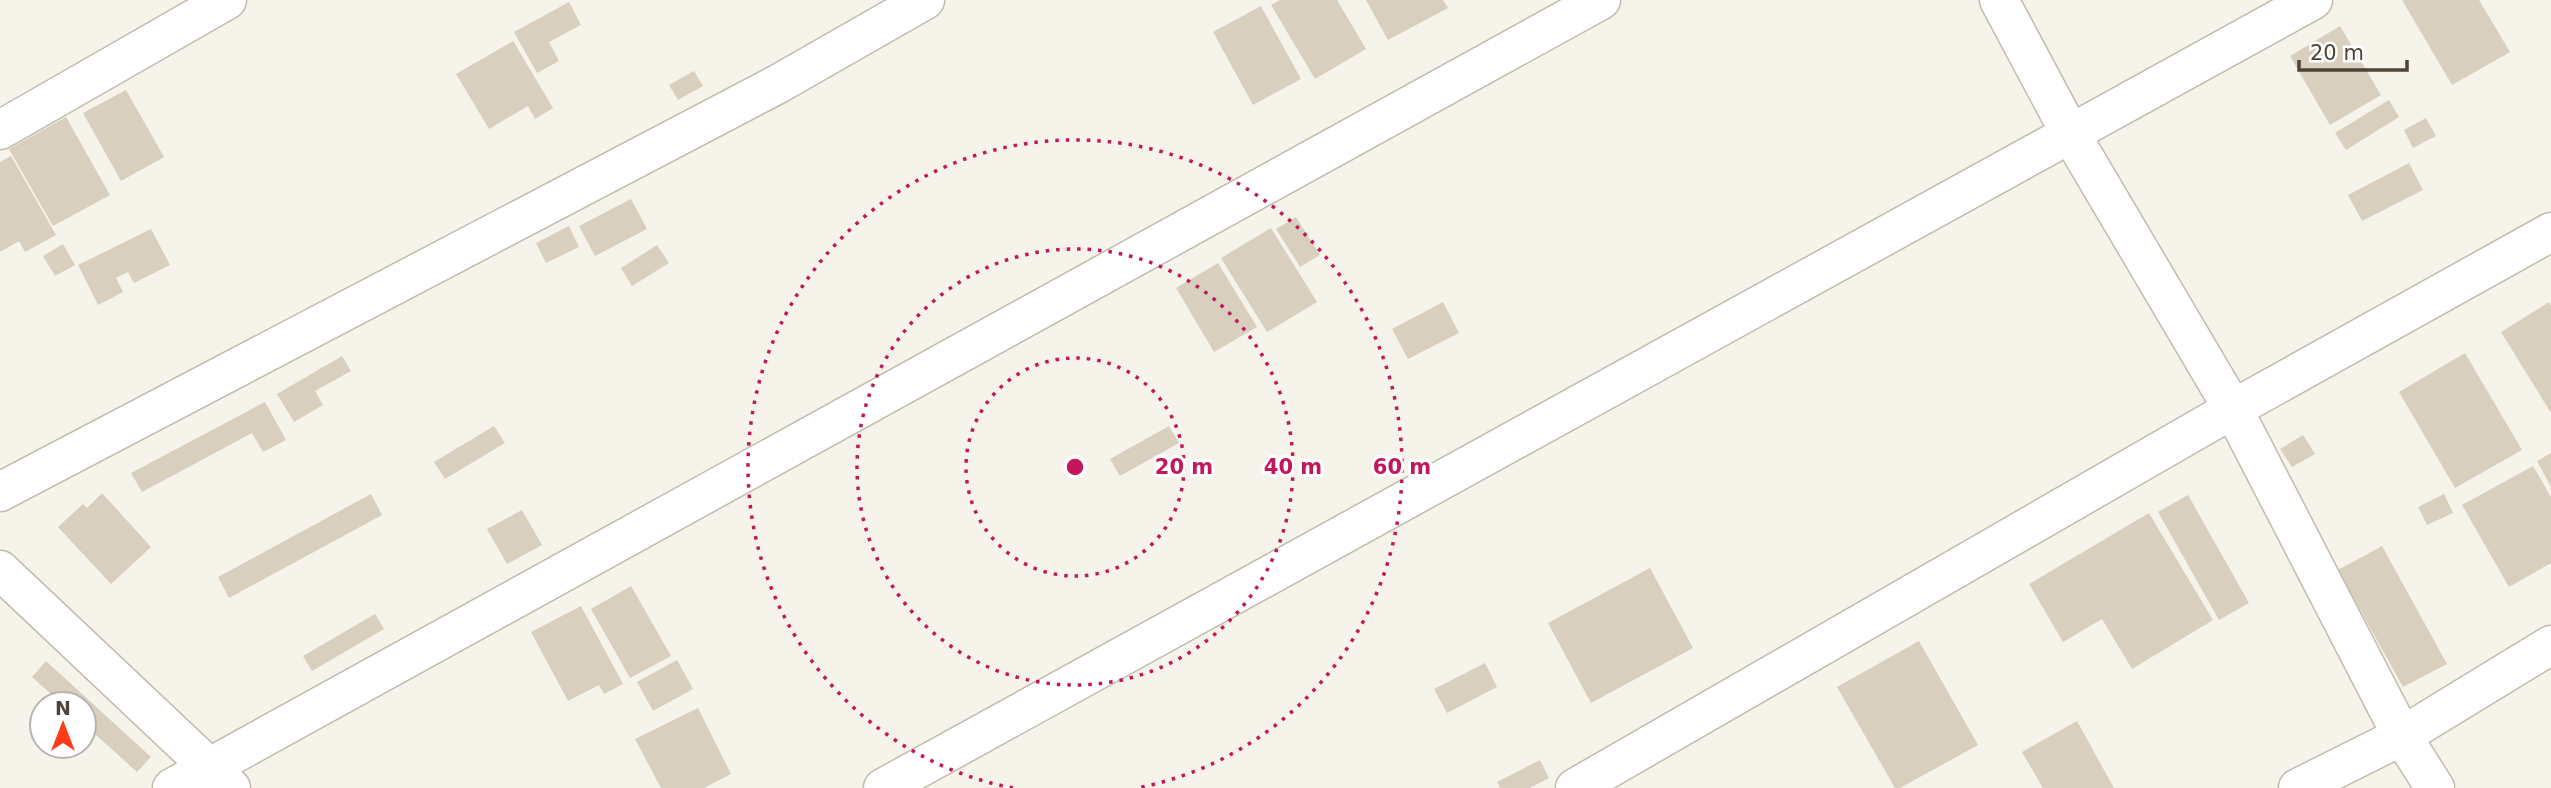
<svg xmlns="http://www.w3.org/2000/svg" width="2551" height="788" font-family="'DejaVu Sans',sans-serif">
<rect width="100%" height="100%" fill="#f6f3eb"/>
<!-- building -->
<g fill="#d9cfbf">
<path d="M1280,0H1337L1366,49L1315,79L1271,5Z"/>
<path d="M1366,0H1443L1448,8L1388,40Z"/>
<path d="M2402,0H2479L2510,52L2452,85Z"/>
<path d="M569,2L581,25L549,42L559,61L537,73L514,32Z"/>
<path d="M1261,6L1301,79L1253,105L1213,32Z"/>
<path d="M2340,26L2381,95L2330,125L2290,56Z"/>
<path d="M513,41L553,108L535,119L528,106L489,129L456,74Z"/>
<path d="M694,71L703,86L678,100L669,85Z"/>
<path d="M126,90L164,157L121,181L83,113Z"/>
<path d="M2389,100L2399,117L2346,150L2335,133Z"/>
<path d="M66,117L110,195L53,226L9,149Z"/>
<path d="M2426,118L2436,136L2413,148L2404,130Z"/>
<path d="M11,156L56,235L25,252L19,241L0,252V162Z"/>
<path d="M2409,163L2423,190L2362,221L2348,195Z"/>
<path d="M631,199L647,229L595,256L579,226Z"/>
<path d="M1296,217L1320,255L1300,267L1276,229Z"/>
<path d="M569,226L579,247L546,263L536,243Z"/>
<path d="M1271,228L1317,302L1267,332L1221,258Z"/>
<path d="M151,229L170,265L134,283L128,272L116,278L123,292L98,305L78,265Z"/>
<path d="M63,244L75,265L55,276L43,256Z"/>
<path d="M657,245L669,263L632,286L621,268Z"/>
<path d="M1218,263L1257,327L1214,352L1176,288Z"/>
<path d="M1443,302L1459,333L1408,359L1392,329Z"/>
<path d="M2549,302L2551,306V413L2501,332Z"/>
<path d="M2465,353L2522,450L2455,488L2399,392Z"/>
<path d="M342,356L351,371L315,391L323,405L294,422L277,394Z"/>
<path d="M265,402L286,440L263,452L252,433L142,492L131,473Z"/>
<path d="M494,426L505,443L445,479L434,462Z"/>
<path d="M1169,426L1179,443L1120,476L1110,459Z"/>
<path d="M2303,435L2315,454L2292,467L2280,449Z"/>
<path d="M2551,453V487L2537,461Z"/>
<path d="M2533,466L2551,497V563L2509,587L2462,505Z"/>
<path d="M102,493L151,547L111,584L58,527L83,504L87,508Z"/>
<path d="M371,494L382,515L229,598L218,577Z"/>
<path d="M2444,494L2453,513L2427,525L2418,507Z"/>
<path d="M2188,495L2249,603L2219,620L2158,512Z"/>
<path d="M522,510L542,545L507,564L487,529Z"/>
<path d="M2149,513L2213,620L2132,669L2102,619L2063,642L2029,584Z"/>
<path d="M2382,546L2447,664L2403,687L2338,570Z"/>
<path d="M1650,568L1693,648L1591,703L1548,623Z"/>
<path d="M631,586L671,656L630,678L591,609Z"/>
<path d="M581,606L623,684L604,694L599,685L568,701L531,632Z"/>
<path d="M375,614L384,629L312,671L303,656Z"/>
<path d="M1919,641L1978,745L1900,788H1895L1837,687Z"/>
<path d="M677,660L693,689L653,711L637,682Z"/>
<path d="M46,661L151,757L137,772L84,724V704H62L32,677Z"/>
<path d="M1485,663L1497,687L1447,713L1434,689Z"/>
<path d="M698,708L731,774L704,788H661L635,739Z"/>
<path d="M2077,721L2114,788H2043L2022,752Z"/>
<path d="M1540,760L1549,778L1530,788H1500L1497,782Z"/>
</g>
<g fill="none" stroke-linecap="round" stroke-linejoin="round">
<!-- minor casing -->
<g stroke="#c3bbac" stroke-width="41">
<g id="minor">
<path d="M1999,0L2070,133L2233,409L2402,736L2435,788"/>
<path d="M0,130L227,0"/>
<path d="M0,492L778,84L925,0"/>
<path d="M0,570L231,788"/>
<path d="M172,788L1601,0"/>
<path d="M883,788L2313,0"/>
<path d="M1575,788L2233,409L2551,232"/>
<path d="M2298,788L2402,736L2551,645"/>
</g>
</g>
<!-- minor -->
<use href="#minor" stroke="#fff" stroke-width="38"/>
</g>
<!-- distance rings -->
<g fill="none" stroke="#c2185b" stroke-width="3.5" stroke-dasharray="3.5 7">
<circle cx="1075" cy="467" r="109"/>
<circle cx="1075" cy="467" r="218"/>
<path d="M1013 788A327 327 0 1 1 1137 788"/>
</g>
<circle cx="1075" cy="467" r="10" fill="#c2185b" stroke="#fff" stroke-width="3.5"/>
<g font-size="21" text-anchor="middle" font-weight="bold" fill="#c2185b" stroke="#fff" stroke-width="6" stroke-linejoin="round" paint-order="stroke">
<text x="1184" y="474">20 m</text>
<text x="1293" y="474">40 m</text>
<text x="1402" y="474">60 m</text>
</g>
<!-- north arrow -->
<g transform="translate(63 725)"><circle r="33" fill="#ffffff" stroke="#b7b4af" stroke-width="2"/>
<path d="M0-5L12 26L0 18L-12 26Z" fill="#ff3b19"/>
<text y="-10" font-size="19" font-weight="bold" text-anchor="middle" fill="#4b4437">N</text>
</g>
<!-- scale -->
<path d="M2299 60v10h108v-10" fill="none" stroke="#4b4437" stroke-width="3.5"/>
<text x="2310" y="60" font-size="21" fill="#4b4437" stroke="#ffffff" stroke-width="5" paint-order="stroke">20 m</text>
</svg>
